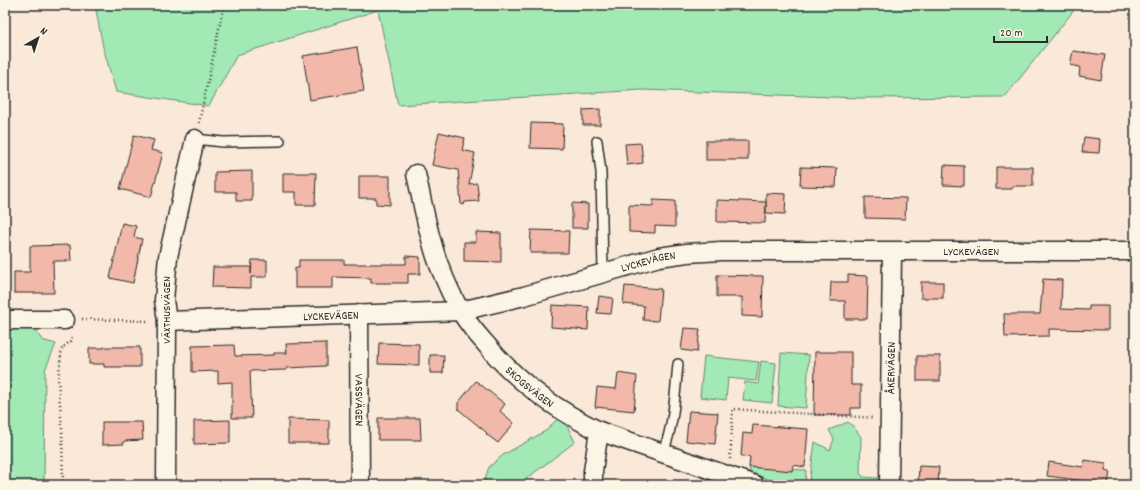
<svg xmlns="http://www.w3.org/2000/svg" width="1140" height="490" font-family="Dekko,sans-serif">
<rect width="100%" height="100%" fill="#fae9d9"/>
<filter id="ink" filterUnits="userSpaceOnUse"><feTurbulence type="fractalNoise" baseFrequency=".025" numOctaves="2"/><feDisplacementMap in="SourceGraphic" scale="8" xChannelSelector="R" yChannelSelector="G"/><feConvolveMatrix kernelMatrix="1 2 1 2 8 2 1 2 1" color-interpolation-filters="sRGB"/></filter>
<g filter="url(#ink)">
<!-- green -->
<g fill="#a2e9b6" stroke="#668a70">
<path d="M95,5H1078L1005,97L860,98L642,90L398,105L378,10L237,55L209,106L116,92L103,47Z"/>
<path d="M33,327L42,340L56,344L45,370L44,485H5V331Z"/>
<path d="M781,353L809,355L806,408L778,406Z"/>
<path d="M704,356L759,362L756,381L728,378L726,400L700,397Z"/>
<path d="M761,361L776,363L772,403L743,400L745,382L758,384Z"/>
<path d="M557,419L567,426L575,442L518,485H483L489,467L503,455L547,430Z"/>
<path d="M848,422L853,426L861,437L860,473L863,477L878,478V485H809L815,442L830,450L834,439L829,430Z"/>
<path d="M749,467L806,470L805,485H785L750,473Z"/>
</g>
<!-- building -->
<g fill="#f2b8aa" stroke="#2b2b2b">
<path d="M357,47L364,91L310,100L303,56Z"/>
<path d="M1073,51L1105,55L1101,80L1079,76L1080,67L1070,65Z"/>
<path d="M600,109V125H583V110Z"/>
<path d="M531,123L563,124L562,149L530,148Z"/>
<path d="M439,132L465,138L462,150L475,153L469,184L477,183L479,201L465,202L464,205L461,204L458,170L432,165Z"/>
<path d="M134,135L154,140L151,150L163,153L151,197L120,189Z"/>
<path d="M1084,137L1100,139L1099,153L1082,152Z"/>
<rect x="706" y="141" width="42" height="19"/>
<path d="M641,143L643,163L627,165L625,144Z"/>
<path d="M944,165L964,166V186L943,185Z"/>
<path d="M801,167L837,168L836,187L800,186Z"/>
<path d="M996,167H1033V186H1012V189H996Z"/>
<path d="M252,171V201H236V192H215V172Z"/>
<path d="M283,173H316L315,205H296V192H283Z"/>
<path d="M359,176H390V205L376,204V198H359Z"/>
<path d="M766,193L786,194L785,214L766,213Z"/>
<path d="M865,197L906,198L905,219L865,218Z"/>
<path d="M653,200L675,201V227L655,226V233L629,232V205L653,206Z"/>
<path d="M717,200L766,202L765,223L717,222Z"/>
<path d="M572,203L588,204V228H572Z"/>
<path d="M122,223L136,226L134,237L142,239L133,283L110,278Z"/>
<path d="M531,230L569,231L568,253H530Z"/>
<path d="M476,232L501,233V262L464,261V242H476Z"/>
<path d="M70,245L71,261H53L54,293H14V272H30V246Z"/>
<path d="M406,256L420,257V274H408V283H371V278L333,277V288H295V268H299V260H344V264H406Z"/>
<path d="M252,260H267V277H251V288L212,287L213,267H251V274Z"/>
<path d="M717,275L763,276L762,317L742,316V297H717Z"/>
<path d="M848,275L868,276L867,319H845V301H830L831,282H848Z"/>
<path d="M1043,279L1062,280L1061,309L1089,310V306H1108V330L1049,329V336L1005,337L1004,314H1040Z"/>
<rect x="921" y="282" width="22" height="16"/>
<path d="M625,286L661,289L658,321L643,320L644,306L623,304Z"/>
<path d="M599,296L613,298L611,314L597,313Z"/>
<path d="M552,305L589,307L588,330L551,327Z"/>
<path d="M684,328L700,329L697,352L681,350Z"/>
<path d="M326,343V366L287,368V370L250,371L252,418H232V382L218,383V371L192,372V346L234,345L235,356L274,355V353H287L286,344Z"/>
<path d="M379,343L419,344V365L378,364Z"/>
<path d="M104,347H140V367H104V364H89V348H104Z"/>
<path d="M815,352H851V385H861V408H851V415H814Z"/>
<path d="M430,355H444L443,373H430Z"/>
<rect x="917" y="356" width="23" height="25"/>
<path d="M618,373L637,376L634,411L595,407L597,387L616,389Z"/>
<path d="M476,381L505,404L500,411L514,423L498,443L486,434L487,433L458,409V403Z"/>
<path d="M689,411L718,413L715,444L686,441Z"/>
<path d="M378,418H420L421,440H378Z"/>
<path d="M288,419L329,420V443H288Z"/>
<path d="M230,420V443L194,444V421Z"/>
<path d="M102,422H142L143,440L124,441V444L102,445Z"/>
<path d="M753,425L808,429L805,467L793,465L792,471L749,467L750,457L741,456L743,433L752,434Z"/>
<path d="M1084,460L1106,463L1105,470L1110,471L1108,484L1047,476L1049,462L1083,467Z"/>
<path d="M919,466L939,467L938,485H918Z"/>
</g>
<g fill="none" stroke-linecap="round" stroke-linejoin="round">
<!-- service casing -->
<g stroke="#2b2b2b" stroke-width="12">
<g id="service">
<path d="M195,139L223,142L280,141"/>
<path d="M597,141L601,172L603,272"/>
<path d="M663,453C674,424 675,394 678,364"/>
</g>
</g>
<!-- minor casing -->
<g stroke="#2b2b2b" stroke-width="21">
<g id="minor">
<path id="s1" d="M416,174C423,204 428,236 439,265C445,280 452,297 461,312C468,323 476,333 485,343C516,381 554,409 599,431L755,485"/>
<path id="s2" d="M359,314L360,485"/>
<path d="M5,320H65"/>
<path id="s3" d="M167,321L461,311L524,296L659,257L687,253L722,251H1135"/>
<path d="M166,485L167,321L164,300L168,257L195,139"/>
<path d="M593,485V471L599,431"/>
<path id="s4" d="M889,485L892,252"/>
</g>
</g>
<!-- path -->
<g stroke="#2b2b2b" stroke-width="2.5" stroke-dasharray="1 3" stroke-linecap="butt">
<path d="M199,123L224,5"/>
<path d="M82,319L149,321"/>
<path d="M730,459L733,409L874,418"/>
<path d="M63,485L62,429L58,379L62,348L71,341L72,336"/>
</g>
<!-- service -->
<use href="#service" stroke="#fcf5e5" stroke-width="9"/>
<!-- minor -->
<use href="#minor" stroke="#fcf5e5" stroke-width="18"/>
</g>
</g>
<g text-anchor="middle" stroke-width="3" stroke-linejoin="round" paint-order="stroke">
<!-- street labels -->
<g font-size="12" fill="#2b2b2b" stroke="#fcf5e5">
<text dy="4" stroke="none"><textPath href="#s3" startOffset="812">LYCKEVÄGEN</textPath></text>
<text dy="4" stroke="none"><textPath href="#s3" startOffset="488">LYCKEVÄGEN</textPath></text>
<text transform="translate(166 310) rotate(-90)" y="4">VÄXTHUSVÄGEN</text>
<text dy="4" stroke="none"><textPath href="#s3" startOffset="164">LYCKEVÄGEN</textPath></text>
<text dy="4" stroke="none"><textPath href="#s4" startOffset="117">ÅKERVÄGEN</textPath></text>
<text dy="4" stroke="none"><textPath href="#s1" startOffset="248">SKOGSVÄGEN</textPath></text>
<text dy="4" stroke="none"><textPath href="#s2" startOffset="86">VASSVÄGEN</textPath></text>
</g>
</g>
<!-- margin -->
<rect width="1140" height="490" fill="none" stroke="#fcf5e5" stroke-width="20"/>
<rect x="10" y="10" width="1120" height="470" fill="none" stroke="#2b2b2b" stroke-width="1.5" filter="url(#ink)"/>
<!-- north arrow -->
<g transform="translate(38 38) rotate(39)" stroke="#fcf5e5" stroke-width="3" paint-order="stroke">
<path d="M0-3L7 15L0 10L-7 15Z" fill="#2b2b2b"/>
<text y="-6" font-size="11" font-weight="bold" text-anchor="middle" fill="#2b2b2b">N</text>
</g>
<!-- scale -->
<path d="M994 36v6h53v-6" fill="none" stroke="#2b2b2b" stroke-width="2"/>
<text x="1000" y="36" font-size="12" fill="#2b2b2b" stroke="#fcf5e5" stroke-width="3" paint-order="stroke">20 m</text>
</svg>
